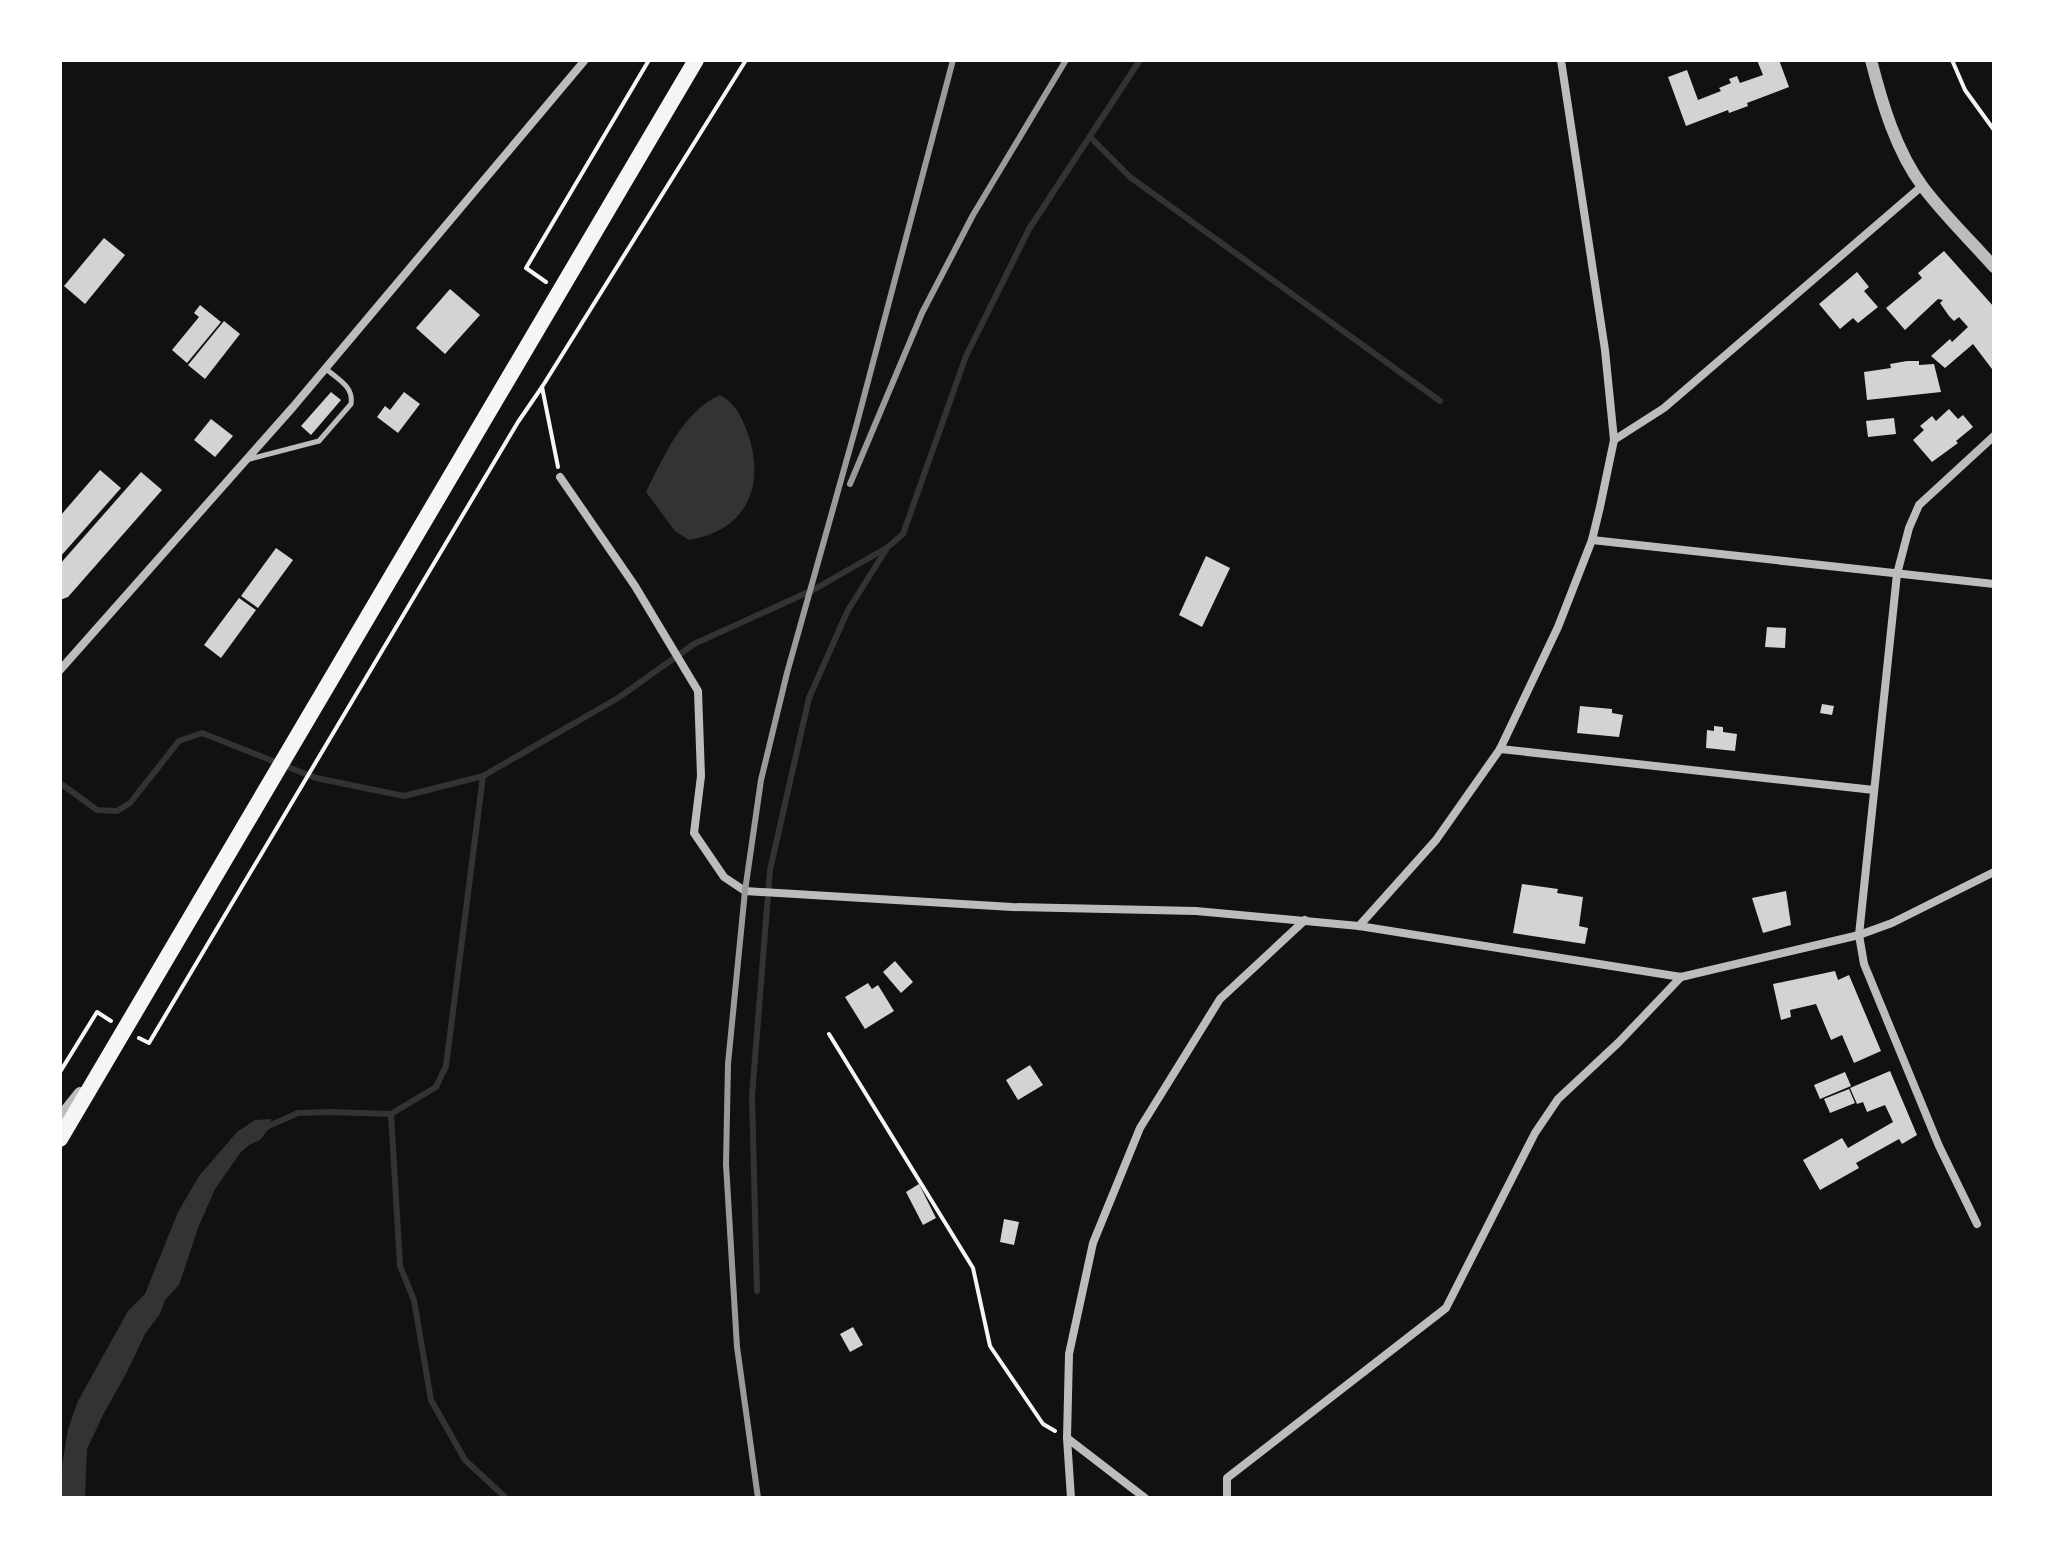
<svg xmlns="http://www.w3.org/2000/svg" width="2054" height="1558" font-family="'Nunito Sans',sans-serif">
<rect width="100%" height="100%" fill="#111"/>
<!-- water -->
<g fill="#333">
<path d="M720,395C737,405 741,416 748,434C766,486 746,531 689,540L675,531L646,492C663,458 683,411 720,395Z"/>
<path d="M271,1119L270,1127L260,1140L249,1145L241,1152L215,1189L198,1228L179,1285L165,1300L160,1314L145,1334L127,1372L103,1415L87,1449L85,1498H60V1478L68,1429L78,1401L128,1311L145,1294L178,1212L199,1176L237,1132L255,1120Z"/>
</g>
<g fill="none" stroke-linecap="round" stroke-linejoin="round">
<!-- stream -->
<g stroke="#333" stroke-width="6">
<path d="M1090,137L1130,177L1440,401"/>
<path d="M60,783L97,810L117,811L130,803L179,741L202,733L316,778L404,796L483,776"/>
<path d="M391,1114L400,1266L414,1300L431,1400L465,1460L506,1498"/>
<path d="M264,1128L298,1113L330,1112L391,1114L436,1087L446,1066L483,776L618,698L694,644L815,589L888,547L903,534L966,356L1029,229L1140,60"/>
<path d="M757,1291L752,1096L770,870L809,698L848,610L886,550"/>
</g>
</g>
<!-- building -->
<g fill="#d3d3d3">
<path d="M1757,60H1779L1789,87L1747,103L1748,106L1729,113L1728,110L1686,126L1668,77L1687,70L1698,100L1721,91L1719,88L1731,83L1729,79L1737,76L1740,83L1763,75Z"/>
<path d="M104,238L125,255L85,304L64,286Z"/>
<path d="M1944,251L1994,307V367L1992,369L1973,344L1945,368L1931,356L1950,339L1952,342L1968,327L1959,317L1954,321L1949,316L1940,303L1943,300L1938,299L1905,330L1886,308L1922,278L1918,273Z"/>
<path d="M1857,272L1869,287L1864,291L1878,307L1858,323L1853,318L1840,329L1819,304Z"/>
<path d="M450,289L480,315L445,354L416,328Z"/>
<path d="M200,305L221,322L187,363L172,350L199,317L194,313Z"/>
<path d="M224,321L240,334L205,379L188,365Z"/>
<path d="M1907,361H1919V365L1934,364L1941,392L1867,400L1864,372L1891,368L1890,364Z"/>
<path d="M331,392L341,400L311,435L301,426Z"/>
<path d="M404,392L420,404L398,433L377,417L385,406L390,410Z"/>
<path d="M1949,409L1958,419L1963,415L1973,427L1956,441L1958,443L1932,462L1913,440L1924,430L1920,426L1932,416L1936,421Z"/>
<path d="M1894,418L1896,434L1868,437L1866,421Z"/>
<path d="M211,419L233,436L215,457L194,440Z"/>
<path d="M100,470L121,488L60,557V516Z"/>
<path d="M141,472L162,490L68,597L60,600V564Z"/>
<path d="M276,548L293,560L258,608L241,596Z"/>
<path d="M1206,556L1230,568L1202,627L1179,615Z"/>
<path d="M239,598L256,610L221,658L204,645Z"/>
<path d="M1767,627L1786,628L1785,648L1765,647Z"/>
<path d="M1822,704L1834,706L1832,715L1820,713Z"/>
<path d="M1580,706L1612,709V713L1623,715L1619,737L1577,733Z"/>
<path d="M1714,726L1723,727V732L1737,734L1735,751L1706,748L1707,730L1714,731Z"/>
<path d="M1522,884L1558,889L1557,893L1583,897L1579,926L1588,928L1585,944L1513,933Z"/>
<path d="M1786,891L1791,925L1763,933L1752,898Z"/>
<path d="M895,961L913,982L901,993L883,972Z"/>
<path d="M1835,971L1838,980L1849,975L1881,1051L1854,1063L1842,1035L1831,1040L1816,1004L1790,1010L1791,1017L1781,1020L1773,984Z"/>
<path d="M868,983L872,989L878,985L894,1011L865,1029L845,997Z"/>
<path d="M1030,1065L1043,1085L1018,1100L1006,1080Z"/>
<path d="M1890,1071L1917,1135L1902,1144L1899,1139L1856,1163L1859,1168L1820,1190L1803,1160L1842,1138L1848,1148L1893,1122L1885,1105L1867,1112L1863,1102L1857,1104L1850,1088Z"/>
<path d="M1845,1072L1851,1086L1820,1099L1814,1085Z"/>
<path d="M1849,1089L1855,1103L1830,1113L1824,1099Z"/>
<path d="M919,1184L936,1218L923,1225L906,1192Z"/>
<path d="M1004,1219L1019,1222L1014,1245L1000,1242Z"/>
<path d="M853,1327L863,1345L850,1352L840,1334Z"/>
</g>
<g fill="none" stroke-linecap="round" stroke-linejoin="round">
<!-- path -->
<g stroke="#f5f5f5" stroke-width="4">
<path d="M1952,60L1965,90L1994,130"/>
<path d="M546,282L526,268L649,60"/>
<path d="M542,387L558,467"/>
<path d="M829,1034L973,1268L990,1346L1043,1424L1055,1431"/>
<path d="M139,1038L149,1043L518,422L542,387L746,60"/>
<path d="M60,1072L97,1012L111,1021"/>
</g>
<!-- service -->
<path stroke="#bcbcbc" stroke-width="5" d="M250,459L319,441L351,404C354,387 338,379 326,369"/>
<!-- minor -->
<g stroke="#bcbcbc" stroke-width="8">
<path d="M1614,440L1664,408L1922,186"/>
<path d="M560,477L635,586L698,691L701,776L694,833L724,877L745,891L1012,907L1196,911L1359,926L1681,977L1859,935L1892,923L1994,872"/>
<path d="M1592,540L1994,584"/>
<path d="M60,670L293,407L585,60"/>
<path d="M1500,749L1874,790"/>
<path d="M1359,926L1436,840L1500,749L1558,627L1592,540L1600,507L1614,440L1605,350L1561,60"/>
<path d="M1977,1224L1939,1146L1864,964L1859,935L1897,574L1909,528L1919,505L1994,436"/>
<path d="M1067,1438L1071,1498"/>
<path d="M1145,1498L1067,1438L1069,1354L1093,1243L1140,1128L1220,999L1305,920"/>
<path d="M1227,1498V1478L1446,1308L1535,1133L1558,1099L1618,1043L1681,977"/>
</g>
<!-- tertiary -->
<g stroke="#bcbcbc" stroke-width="12">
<path d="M1871,60C1882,103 1896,151 1923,187C1944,215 1971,241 1994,267"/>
<path d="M60,1118L80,1093"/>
</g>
<!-- primary -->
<path stroke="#f5f5f5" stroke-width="16" d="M60,1139L696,60"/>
<!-- rail -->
<g stroke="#9a9a9a" stroke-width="6">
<path d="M850,484L922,313L973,215L1066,60"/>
<path d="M758,1498L737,1347L726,1164L728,1064L745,891L761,780L787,673L857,423L953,60"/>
</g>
</g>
<!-- border -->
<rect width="2054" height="1558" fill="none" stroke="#ffffff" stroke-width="124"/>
</svg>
